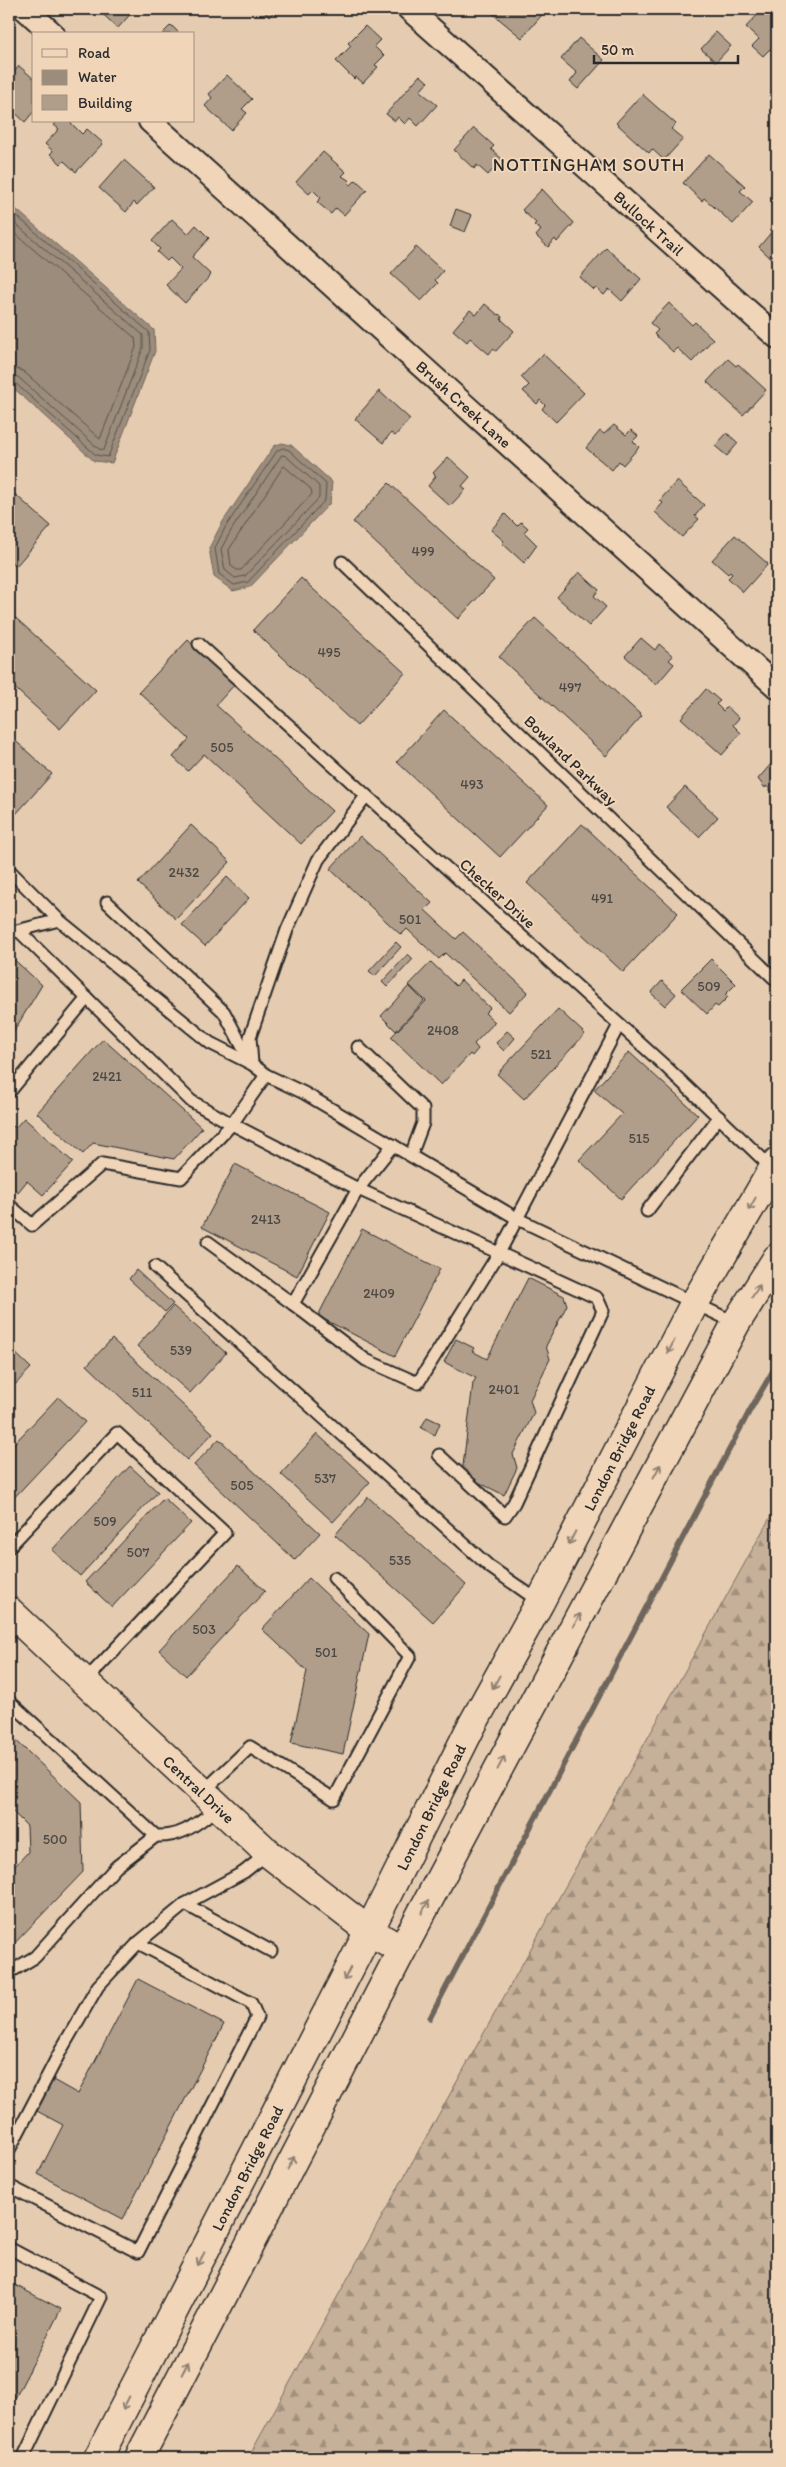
<svg xmlns="http://www.w3.org/2000/svg" width="786" height="2467" font-family="Itim,sans-serif">
<defs>
<pattern id="forest-firs" width="22" height="20" patternUnits="userSpaceOnUse" patternTransform="scale(1.25)"><rect width="22" height="20" fill="#c6b099"/><path d="M5 1l3.5 6h-7zM16 11l3.5 6h-7z" fill="#a18f7d"/></pattern>
</defs>
<rect width="100%" height="100%" fill="#e5cbb0"/>
<filter id="ink" filterUnits="userSpaceOnUse"><feTurbulence type="fractalNoise" baseFrequency=".02" numOctaves="2"/><feDisplacementMap in="SourceGraphic" scale="10" xChannelSelector="R" yChannelSelector="G"/><feConvolveMatrix kernelMatrix="1 2 1 2 8 2 1 2 1" color-interpolation-filters="sRGB"/></filter>
<g filter="url(#ink)">
<!-- forest -->
<path fill="url(#forest-firs)" stroke="#786e62" d="M777,1505V2458H248Z"/>
<!-- water -->
<g fill="#9b8c7b" stroke="#6e655b">
<path d="M9,203L154,330L155,351L112,463L94,461L9,384Z"/>
<path d="M282,443L291,445L332,482L330,503L250,587L233,591L214,577L209,548L222,523L274,446Z"/>
</g>
<g fill="none" stroke-linecap="round" stroke-linejoin="round">
<!-- shore -->
<g stroke="#58524b" stroke-width="1">
<path d="M9,209L149,332L150,350L108,457L96,455L14,382L9,381"/>
<path d="M9,218L143,335V348L104,450L99,449L18,377L9,375"/>
<path d="M9,228L135,338L136,347L100,439L23,371L9,367"/>
<path d="M283,448L289,450L326,484L325,500L248,582L234,585L219,574L215,548L226,526L277,451Z"/>
<path d="M282,455L286,456L319,486V498L245,576L235,578L225,570L221,549L232,529Z"/>
<path d="M284,466L311,489L312,494L241,570H237L231,566L229,550Z"/>
</g>
<!-- stream -->
<path stroke="#6e655b" stroke-width="5.5" d="M430,2018L749,1412L777,1364"/>
</g>
<!-- building -->
<g fill="#b09e8b" stroke="#2b2b2b">
<path d="M97,9H132L134,10L118,28Z"/>
<path d="M262,9H277L269,17Z"/>
<path d="M487,9H547L522,38Z"/>
<path d="M763,9H777V55L770,49L763,56L752,46L759,39L746,27Z"/>
<path d="M171,25L180,34H162Z"/>
<path d="M365,26L380,40L374,46L384,56L375,65L378,67L363,83L356,77L354,79L336,61L351,46L348,43Z"/>
<path d="M716,32L731,46L716,62L701,49Z"/>
<path d="M579,38L604,60L578,89L570,82L577,73L561,59Z"/>
<path d="M19,66L34,79V111L25,122L9,107V78Z"/>
<path d="M227,75L252,99L242,109L247,113L231,130L205,106L212,98L209,94Z"/>
<path d="M420,75L428,82L420,91L437,105L418,126L410,118L405,124L398,117L395,121L386,114Z"/>
<path d="M642,94L676,124L671,129L683,139L664,160L652,149L649,153L616,123Z"/>
<path d="M58,121H69L82,134L87,129L103,143L76,172L64,161L61,164L50,154L53,151L45,144L59,129L54,125Z"/>
<path d="M474,128L494,146L491,149L502,159L488,175L477,165L474,169L454,150Z"/>
<path d="M323,152L346,172L342,176L350,181L348,183L351,185L356,180L367,190L344,215L336,208L331,214L317,202L321,198L313,190L309,194L296,182Z"/>
<path d="M709,154L745,186L740,191L753,202L733,224L704,198L702,201L683,183Z"/>
<path d="M124,160L154,187L137,205L134,202L126,212L99,188Z"/>
<path d="M542,189L574,223L557,242L555,239L548,247L536,236L541,230L534,225L536,223L522,210Z"/>
<path d="M456,209L472,215L465,232L450,226Z"/>
<path d="M172,219L188,234L196,225L209,238L192,257L211,275L185,303L166,285L181,269L170,258L167,261L157,252L160,249L152,241Z"/>
<path d="M774,229L777,232V264L759,247Z"/>
<path d="M416,247L443,271L435,280L438,283L421,301L391,274Z"/>
<path d="M606,248L641,279L622,301L609,289L604,295L596,288L594,290L580,277Z"/>
<path d="M669,303L692,325L695,322L713,339L692,362L677,348L673,352L654,334L658,330L650,323Z"/>
<path d="M485,304L498,315L499,314L502,317L501,319L514,331L496,351L493,349L489,354L470,338L467,342L453,330L470,310L476,315Z"/>
<path d="M543,354L584,393L556,422L542,409L545,405L540,400L537,404L523,391L529,385L521,377Z"/>
<path d="M728,359L736,366L738,364L766,390L743,415L707,382Z"/>
<path d="M379,391L410,419L395,436L391,433L383,443L355,419Z"/>
<path d="M614,425L626,435L631,430L638,436L633,441L639,447L623,465L619,461L612,470L586,448L600,431L604,434Z"/>
<path d="M727,433L738,443L727,456L715,446Z"/>
<path d="M448,457L470,477L462,486L466,489L450,506L428,486L436,476L433,473Z"/>
<path d="M677,481L704,505L695,516L699,519L682,537L655,512L663,503L660,500Z"/>
<path d="M389,483L494,580L458,619L353,522Z"/>
<path d="M9,489L51,526L16,566L9,560Z"/>
<path d="M505,514L517,526L521,522L528,528L524,532L537,545L524,563L502,543L504,541L491,530Z"/>
<path d="M735,535L768,564L743,592L728,578L732,574L730,572L728,574L712,560Z"/>
<path d="M579,572L599,590L594,596L606,607L589,626L557,597Z"/>
<path d="M301,578L405,673L357,726L253,630Z"/>
<path d="M9,612L96,690L60,729L9,683Z"/>
<path d="M535,618L642,716L606,756L499,657Z"/>
<path d="M641,638L655,650L659,644L673,656L669,660L674,664L656,685L625,656Z"/>
<path d="M188,640L235,684L216,705L332,811L301,844L204,754L188,771L173,757L189,739L139,692Z"/>
<path d="M706,689L720,701L716,704L723,711L727,707L739,718L733,725L741,733L722,755L681,718Z"/>
<path d="M444,710L548,805L500,857L397,762Z"/>
<path d="M9,735L52,774L16,814L9,808Z"/>
<path d="M777,757V796L766,786L765,788L758,779Z"/>
<path d="M685,787L718,817L699,837L666,807Z"/>
<path d="M582,824L678,913L623,972L527,883Z"/>
<path d="M191,825L230,862L176,919L138,883Z"/>
<path d="M360,836L432,903L425,910L456,939L463,932L528,992L509,1012L445,953L439,959L407,929L401,935L330,869Z"/>
<path d="M227,877L249,898L205,946L182,925Z"/>
<path d="M396,942L401,947L375,976L369,971Z"/>
<path d="M408,954L413,959L387,987L382,982Z"/>
<path d="M9,955L42,985L9,1039Z"/>
<path d="M711,959L736,984L725,995L728,997L718,1007L715,1005L707,1014L681,989Z"/>
<path d="M431,962L456,986L461,980L490,1008L485,1013L495,1022L474,1044L478,1049L472,1056L470,1054L441,1085L391,1037L426,1001L409,985Z"/>
<path d="M662,981L676,994L665,1006L651,993Z"/>
<path d="M409,986L424,1001L396,1031L381,1016Z"/>
<path d="M558,1009L585,1034L524,1099L497,1074Z"/>
<path d="M507,1031L515,1038L504,1051L496,1043Z"/>
<path d="M103,1039L202,1128L174,1159L93,1143L83,1154L37,1113Z"/>
<path d="M629,1052L698,1115L621,1199L579,1160L622,1114L594,1090Z"/>
<path d="M24,1118L73,1162L43,1195L27,1181L18,1192L9,1183V1122L15,1128Z"/>
<path d="M235,1164L330,1212L297,1276L202,1227Z"/>
<path d="M362,1229L440,1269L395,1356L318,1316Z"/>
<path d="M136,1270L173,1304L165,1312L129,1279Z"/>
<path d="M528,1278L564,1296L567,1305L546,1346L550,1359L530,1400L534,1413L513,1454L517,1468L504,1495L462,1474L473,1383L476,1378L444,1362L456,1339L474,1348L472,1351L487,1359Z"/>
<path d="M173,1306L226,1353L190,1393L137,1346Z"/>
<path d="M112,1339L213,1433L187,1460L87,1365Z"/>
<path d="M9,1347L31,1368L9,1391Z"/>
<path d="M58,1397L85,1422L9,1503V1449Z"/>
<path d="M427,1417L440,1423L435,1435L421,1428Z"/>
<path d="M317,1434L370,1482L333,1522L281,1474Z"/>
<path d="M219,1439L320,1533L295,1560L194,1465Z"/>
<path d="M130,1466L158,1492L80,1576L52,1550Z"/>
<path d="M368,1497L466,1585L433,1622L335,1535Z"/>
<path d="M164,1498L191,1523L112,1607L85,1582Z"/>
<path d="M238,1566L265,1591L186,1676L159,1650Z"/>
<path d="M309,1578L369,1634L343,1754L291,1743L307,1671L262,1629Z"/>
<path d="M9,1734L81,1802L83,1872L9,1949V1872L28,1852L27,1826L9,1808Z"/>
<path d="M138,1979L224,2024L123,2219L38,2174L63,2125L37,2111L53,2080L78,2094Z"/>
<path d="M9,2282L61,2309L9,2410Z"/>
</g>
<g fill="none" stroke-linecap="round" stroke-linejoin="round">
<!-- service casing -->
<g stroke="#2b2b2b" stroke-width="15">
<g id="service">
<path d="M342,562L777,981"/>
<path d="M199,644L665,1066L773,1169"/>
<path d="M9,870L59,920L210,1043L252,1064L266,1075L304,1093L518,1219L736,1323"/>
<path d="M107,902L224,1012L250,1061"/>
<path d="M19,931L191,1101L232,1124L266,1075"/>
<path d="M9,933L59,920"/>
<path d="M358,1047L423,1109V1123L411,1155"/>
<path d="M252,1064L250,1037L287,930L318,860L366,796"/>
<path d="M11,1090L87,998"/>
<path d="M393,1145L358,1189L499,1253L619,1025"/>
<path d="M9,1205L32,1225L102,1164L181,1178L232,1124L358,1189L293,1304L208,1242"/>
<path d="M647,1211L719,1117"/>
<path d="M155,1267L490,1567L540,1602"/>
<path d="M293,1304L366,1360L418,1383L499,1253L597,1298L603,1311L514,1503L505,1516L439,1455"/>
<path d="M9,1547L117,1433L225,1533L84,1682"/>
<path d="M9,1701L156,1836C184,1837 197,1823 219,1807"/>
<path d="M203,1792L250,1747L334,1799L410,1656L334,1578"/>
<path d="M185,1904L271,1951"/>
<path d="M9,1967L15,1969L35,1957L116,1867L156,1836"/>
<path d="M9,2150L61,2050L98,1986L138,1943L185,1904L244,1872L268,1853"/>
<path d="M9,2186L138,2252L257,2017L251,2003L138,1943"/>
<path d="M9,2248L101,2297L23,2458"/>
</g>
</g>
<!-- minor casing -->
<g stroke="#2b2b2b" stroke-width="26">
<g id="minor">
<path d="M25,9L53,34"/>
<path d="M409,9L777,337"/>
<path d="M150,121L777,687"/>
</g>
</g>
<!-- tertiary casing -->
<g stroke="#2b2b2b" stroke-width="31">
<path id="tertiary" d="M9,1611L268,1853L369,1931L402,1950"/>
</g>
<!-- primary casing -->
<g stroke="#2b2b2b" stroke-width="31">
<g id="primary">
<path d="M98,2458L369,1931L471,1727L540,1602L694,1304L777,1162"/>
<path d="M139,2458L402,1950L634,1514L736,1323L777,1258"/>
</g>
</g>
<!-- service -->
<use href="#service" stroke="#f1d5b8" stroke-width="11"/>
<!-- minor -->
<use href="#minor" stroke="#f1d5b8" stroke-width="22"/>
<!-- tertiary -->
<use href="#tertiary" stroke="#f1d5b8" stroke-width="28"/>
<!-- primary -->
<use href="#primary" stroke="#f1d5b8" stroke-width="28"/>
</g>
<!-- one-way arrows -->
<defs><path id="oneway-shaft" d="M-6 0H5M1.5-3L5.5 0L1.5 3" fill="none" stroke-width="1.6" stroke-linecap="round" stroke-linejoin="round" transform="scale(1.25)"/></defs>
<g stroke="#8e8072">
<use href="#oneway-shaft" transform="translate(752 1204) rotate(120)"/>
<use href="#oneway-shaft" transform="translate(756 1291) rotate(-57)"/>
<use href="#oneway-shaft" transform="translate(671 1347) rotate(117)"/>
<use href="#oneway-shaft" transform="translate(657 1471) rotate(-62)"/>
<use href="#oneway-shaft" transform="translate(572 1538) rotate(117)"/>
<use href="#oneway-shaft" transform="translate(577 1620) rotate(-62)"/>
<use href="#oneway-shaft" transform="translate(496 1682) rotate(119)"/>
<use href="#oneway-shaft" transform="translate(501 1763) rotate(-62)"/>
<use href="#oneway-shaft" transform="translate(425 1907) rotate(-62)"/>
<use href="#oneway-shaft" transform="translate(347 1974) rotate(117)"/>
<use href="#oneway-shaft" transform="translate(291 2163) rotate(-62)"/>
<use href="#oneway-shaft" transform="translate(201 2259) rotate(117)"/>
<use href="#oneway-shaft" transform="translate(185 2368) rotate(-63)"/>
<use href="#oneway-shaft" transform="translate(126 2403) rotate(117)"/>
</g>
</g>
<g text-anchor="middle" stroke-width="4" stroke-linejoin="round" paint-order="stroke">
<!-- number labels -->
<g font-size="14" fill="#4c4843">
<text x="423" y="556">499</text>
<text x="329" y="657">495</text>
<text x="570" y="692">497</text>
<text x="222" y="752">505</text>
<text x="472" y="789">493</text>
<text x="184" y="877">2432</text>
<text x="602" y="903">491</text>
<text x="410" y="924">501</text>
<text x="709" y="991">509</text>
<text x="443" y="1035">2408</text>
<text x="541" y="1059">521</text>
<text x="107" y="1081">2421</text>
<text x="639" y="1143">515</text>
<text x="266" y="1224">2413</text>
<text x="379" y="1298">2409</text>
<text x="181" y="1355">539</text>
<text x="504" y="1394">2401</text>
<text x="142" y="1397">511</text>
<text x="325" y="1483">537</text>
<text x="242" y="1490">505</text>
<text x="105" y="1526">509</text>
<text x="138" y="1557">507</text>
<text x="400" y="1565">535</text>
<text x="204" y="1634">503</text>
<text x="326" y="1657">501</text>
<text x="55" y="1844">500</text>
</g>
<!-- street labels -->
<g font-size="16" fill="#2b2b2b" stroke="#f1d5b8">
<text transform="translate(649 223) rotate(42)" y="6">Bullock Trail</text>
<text transform="translate(464 404) rotate(42)" y="6">Brush Creek Lane</text>
<text transform="translate(571 760) rotate(44)" y="6">Bowland Parkway</text>
<text transform="translate(498 893) rotate(42)" y="6">Checker Drive</text>
<text transform="translate(619 1448) rotate(-63)" y="6">London Bridge Road</text>
<text transform="translate(199 1789) rotate(43)" y="6">Central Drive</text>
<text transform="translate(431 1807) rotate(-64)" y="6">London Bridge Road</text>
<text transform="translate(247 2168) rotate(-63)" y="6">London Bridge Road</text>
</g>
<!-- neighbourhood labels -->
<g font-size="18" letter-spacing="1" fill="#2b2b2b" stroke="#f1d5b8">
<text x="589" y="171">NOTTINGHAM SOUTH</text>
</g>
</g>
<!-- margin -->
<rect width="786" height="2467" fill="none" stroke="#f1d5b8" stroke-width="30"/>
<rect x="15" y="15" width="756" height="2437" fill="none" stroke="#2b2b2b" stroke-width="2" filter="url(#ink)"/>
<!-- legend -->
<rect x="32" y="32" width="162" height="90" fill="#f1d5b8" stroke="#a29180"/>
<rect x="42" y="49" width="25" height="8" fill="#f1d5b8" stroke="#a29180"/>
<text x="78" y="58" font-size="15" fill="#2b2b2b">Road</text>
<rect x="42" y="70" width="25" height="15" fill="#9b8c7b" stroke="#a29180"/>
<text x="78" y="82" font-size="15" fill="#2b2b2b">Water</text>
<rect x="42" y="95" width="25" height="15" fill="#b09e8b" stroke="#a29180"/>
<text x="78" y="108" font-size="15" fill="#2b2b2b">Building</text>
<!-- scale -->
<path d="M594 55v8h144v-8" fill="none" stroke="#2b2b2b" stroke-width="2.5"/>
<text x="601" y="55" font-size="15" fill="#2b2b2b" stroke="#f1d5b8" stroke-width="4" paint-order="stroke">50 m</text>
</svg>
